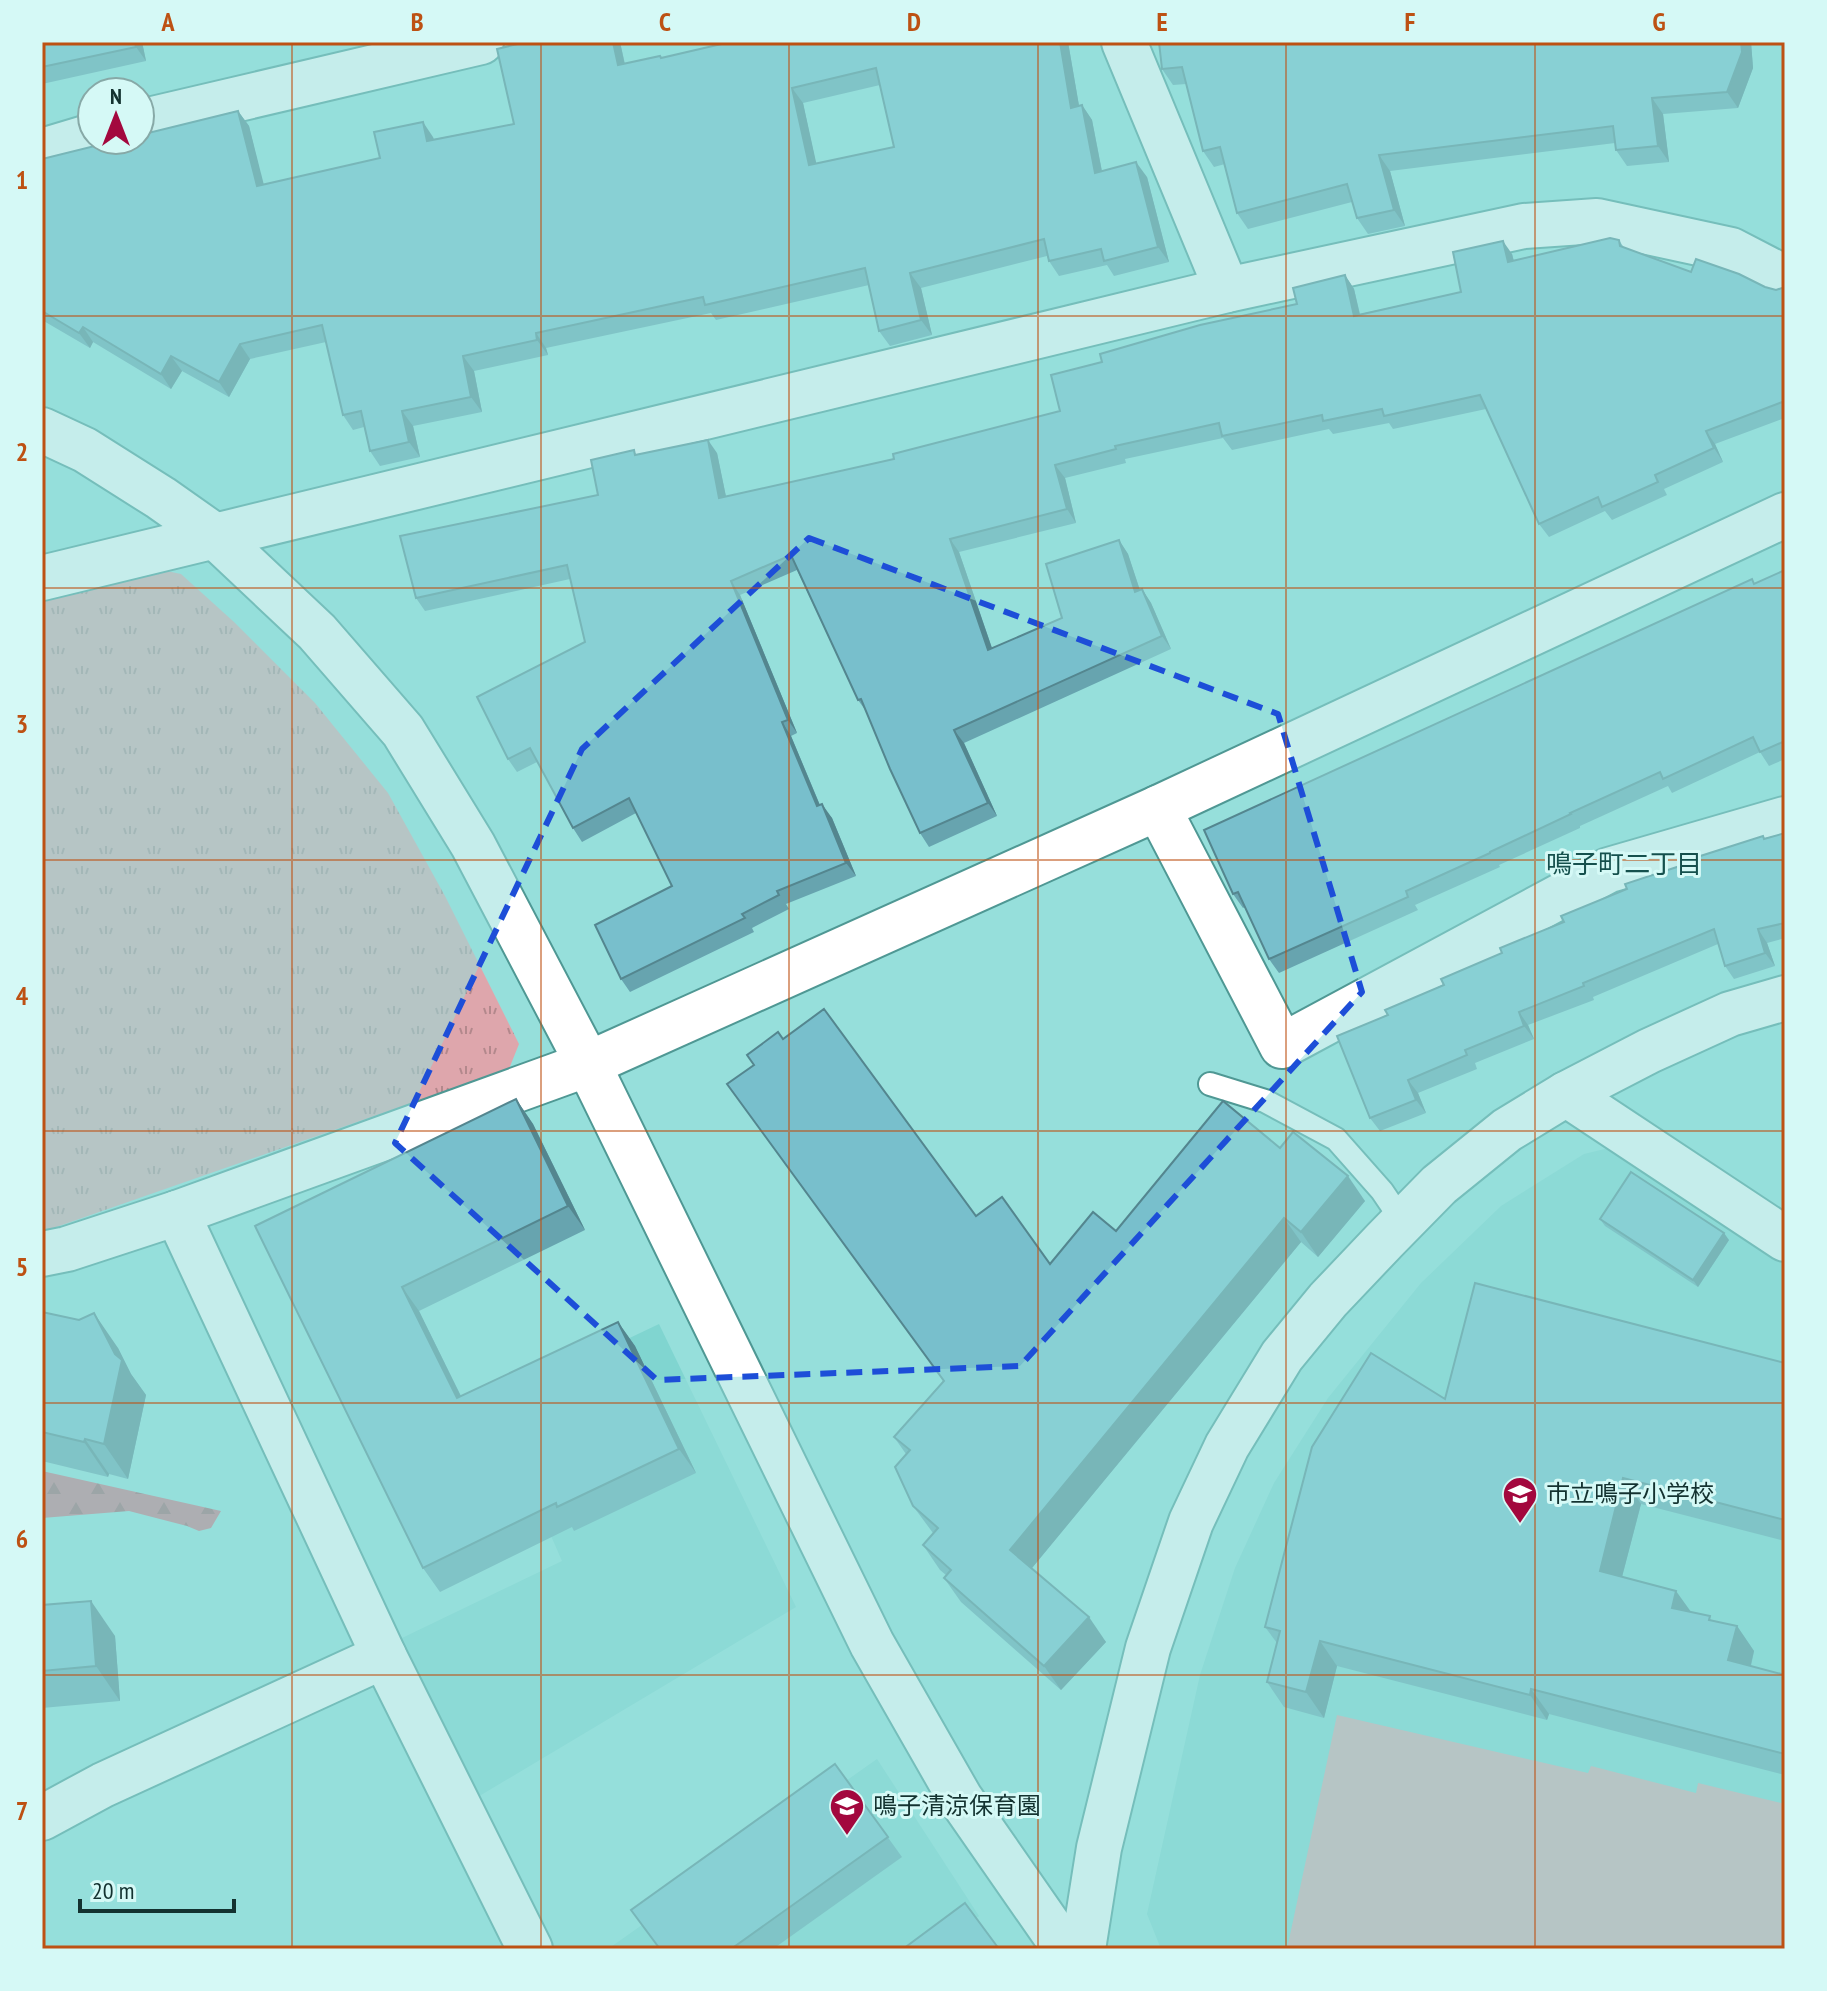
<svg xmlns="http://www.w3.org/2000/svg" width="1827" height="1991" font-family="'PT Sans Narrow','Noto Sans JP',sans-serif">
<defs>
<pattern id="forest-firs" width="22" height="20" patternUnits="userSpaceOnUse" patternTransform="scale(2)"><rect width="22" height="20" fill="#cb7380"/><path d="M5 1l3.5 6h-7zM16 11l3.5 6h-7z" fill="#a45f69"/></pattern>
<pattern id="park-tufts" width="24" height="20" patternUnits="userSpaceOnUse" patternTransform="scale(2)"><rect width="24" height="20" fill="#dea6ac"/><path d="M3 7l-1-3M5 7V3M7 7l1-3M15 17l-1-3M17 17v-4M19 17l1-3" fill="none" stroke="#b3888c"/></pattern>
</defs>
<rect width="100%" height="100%" fill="#96dfdb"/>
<!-- built -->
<g fill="#80d5d0">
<path d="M1609,1148L1785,1263V1949H1161L1147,1914L1200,1675L1235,1568L1274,1483L1328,1398L1421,1283L1501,1206L1584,1154Z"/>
<path d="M659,1324L796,1607L476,1798L402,1638L562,1561L493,1403Z"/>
<path d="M877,1759L979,1916L935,1949H608Z"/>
</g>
<!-- forest -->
<path fill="url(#forest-firs)" d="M42,1471L221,1511L211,1528L199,1531L187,1526L129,1511L42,1518Z"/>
<!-- park -->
<path fill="url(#park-tufts)" d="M162,570L181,574L234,622L315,703L388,793L445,896L519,1044L509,1069L42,1232V599Z"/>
<!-- pitch -->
<path fill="#dea6ac" d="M1337,1715L1588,1773L1591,1766L1696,1793L1698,1783L1785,1804V1949H1287Z"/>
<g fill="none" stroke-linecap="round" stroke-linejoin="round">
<!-- service casing -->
<g stroke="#4f9894" stroke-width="26">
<path id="service" d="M1210,1084L1265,1101L1336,1139L1382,1191L1403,1222"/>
</g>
<!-- minor casing -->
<g stroke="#4f9894" stroke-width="48">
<g id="minor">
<path d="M1124,42L1227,290"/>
<path d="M140,122L481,42"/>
<path d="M42,151L92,136"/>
<path d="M42,578L1227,290L1524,226L1597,221L1731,250L1785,278"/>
<path d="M1158,808L1282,1046L1609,870L1785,819"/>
<path d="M1566,1094L1785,1239"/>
<path d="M177,1213L384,1656L530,1949"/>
<path d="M42,1254L67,1249L177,1213L588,1064L1158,808L1785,515"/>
<path d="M42,1818L103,1785L384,1656"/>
<path d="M1083,1949L1099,1848L1148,1648L1191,1522L1227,1446L1282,1356L1328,1300L1385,1240L1439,1185L1507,1130L1566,1094L1649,1051L1730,1014L1785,998"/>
</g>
</g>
<!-- tertiary casing -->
<g stroke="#4f9894" stroke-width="48">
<path id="tertiary" d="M42,430L85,450L161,498L215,536L317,632L403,731L473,845L588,1064L872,1644L960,1798L1065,1949"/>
</g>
<!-- service -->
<use href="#service" stroke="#fff" stroke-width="22"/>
<!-- minor -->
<use href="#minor" stroke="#fff" stroke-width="44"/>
<!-- tertiary -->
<use href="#tertiary" stroke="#fff" stroke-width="44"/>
</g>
<!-- wall -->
<g fill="#67a4af" fill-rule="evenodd">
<path d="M42,42H142L146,61L42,84Z"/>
<path d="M526,42H620L625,64L660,56L662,58L730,42H1068L1079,106L1082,105L1092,120L1102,171L1147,177L1169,262L1114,276L1107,265L1059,276L1049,261L1047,256L921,288L932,335L890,346L879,331L869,285L716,320L711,313L546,348L548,355L474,371L482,412L413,426L420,457L380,466L370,451L364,427L353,430L343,415L326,342L250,359L229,397L182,371L171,389L93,342L90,348L42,320V159L238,111L249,126L263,185L380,158L433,137L434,139L514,124ZM880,85L894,147L816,164L803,103Z"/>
<path d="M1159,42H1751L1753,68L1738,108L1663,114L1669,162L1627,166L1616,150L1615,143L1390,171L1405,226L1368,234L1357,218L1352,202L1248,229L1237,213L1225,164L1214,167L1203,151L1186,84L1173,85L1162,69Z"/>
<path d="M1619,240L1624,248L1691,272L1776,290L1785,289V418L1715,444L1723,462L1664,489L1667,495L1612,520L1605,511L1549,537L1539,524L1486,409L1393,429L1389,423L1333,434L1329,429L1232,450L1223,438L1125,459L1126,463L1065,478L1076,523L959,552L992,648L1062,618L1119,540L1128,554L1140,590L1142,589L1151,603L1171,649L964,743L997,816L929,847L920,833L866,711L858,700L797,570L740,595L797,733L791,736L820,805L832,818L856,876L786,904L789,909L752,928L754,932L630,992L621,979L672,886L636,813L582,842L573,828L537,762L517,772L508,759L585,642L570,579L425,611L416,598L598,495L637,454L717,453L726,497L894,459L1060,411L1102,362L1297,304L1345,275L1354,289L1360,314L1461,292L1512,254L1514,261Z"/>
<path d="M1785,570V759L1769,766L1760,752L1672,793L1668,786L1580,826V828L1499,865L1500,867L1415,905L1418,910L1279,973L1269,959L1245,907L1243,908L1233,894L1755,584Z"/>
<path d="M1785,833V938L1767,943L1775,966L1734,979L1725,966L1718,944L1593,997L1594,1000L1528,1025L1534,1039L1475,1063L1477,1069L1418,1093L1426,1113L1380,1131L1370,1118L1388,1015L1502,953L1765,838Z"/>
<path d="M783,1039L976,1216L1050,1264L1280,1148L1365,1201L1318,1257L1301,1242L1032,1568L1106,1642L1061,1690L961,1602L944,1578L946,1575L940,1570L923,1545L933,1533L913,1506L906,1454L894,1437L943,1381L753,1065Z"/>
<path d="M516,1099L533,1124L585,1230L419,1311L461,1396L618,1322L635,1346L696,1473L574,1531L572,1527L440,1592L423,1568L255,1226Z"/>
<path d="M1600,1219L1729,1240L1698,1287L1605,1226Z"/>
<path d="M42,1312L118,1348L131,1374L146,1395L128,1479L109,1474L108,1477L42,1461Z"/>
<path d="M1785,1363V1541L1641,1504L1622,1577L1691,1612L1714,1621L1737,1626L1754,1651L1751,1666L1785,1675V1775L1549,1714L1547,1720L1337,1666L1324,1718L1284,1707L1267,1682L1277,1643L1265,1627L1445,1399Z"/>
<path d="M42,1605L115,1636L120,1701L42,1708Z"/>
<path d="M835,1764L902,1857L773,1949H659Z"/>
</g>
<!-- shaded-wall -->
<g fill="#54868f">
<path d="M135,42H142L146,61L136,47Z"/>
<path d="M613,42H620L628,80L618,65Z"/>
<path d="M1060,42H1068L1082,123L1071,108Z"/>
<path d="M1741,42H1751L1753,68L1738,108L1727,92Z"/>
<path d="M792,88L803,103L820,180L809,165Z"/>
<path d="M1652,98L1663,114L1669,162L1658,146Z"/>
<path d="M1082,105L1092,120L1105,188L1095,173Z"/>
<path d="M238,111L249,126L268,201L257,186Z"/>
<path d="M423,122L433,137L437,156L427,141Z"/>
<path d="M1379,155L1390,171L1405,226L1394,210Z"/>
<path d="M1136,162L1147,177L1169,262L1158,247Z"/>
<path d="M1503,241L1512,254L1517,275L1508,262Z"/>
<path d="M910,273L921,288L932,335L921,320Z"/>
<path d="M1345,275L1354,289L1363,329L1354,316Z"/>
<path d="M83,327L93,342L90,348L79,333Z"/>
<path d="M536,333L546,348L548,355L537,340Z"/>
<path d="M240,344L250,359L229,397L219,382Z"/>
<path d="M171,356L182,371L171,389L161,374Z"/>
<path d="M463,356L474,371L482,412L471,397Z"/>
<path d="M402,411L413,426L420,457L409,442Z"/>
<path d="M1706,431L1715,444L1723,462L1714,448Z"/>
<path d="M708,440L717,453L729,511L719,498Z"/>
<path d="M1055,465L1065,478L1076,523L1067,509Z"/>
<path d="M950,539L959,552L997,663L988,650Z"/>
<path d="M1119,540L1128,554L1145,606L1135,592Z"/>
<path d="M731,581L740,595L797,733L788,720Z"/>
<path d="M1142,589L1151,603L1171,649L1162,636Z"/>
<path d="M782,722L791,736L826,820L817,806Z"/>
<path d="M954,730L964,743L997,816L988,803Z"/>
<path d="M822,804L832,818L856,876L846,863Z"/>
<path d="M1758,929L1767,943L1775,966L1765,953Z"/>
<path d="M1519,1012L1528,1025L1534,1039L1524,1026Z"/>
<path d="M1408,1080L1418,1093L1426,1113L1416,1100Z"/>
<path d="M516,1099L533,1124L585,1230L568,1206Z"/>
<path d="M1348,1176L1365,1201L1318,1257L1301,1232Z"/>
<path d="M1284,1218L1301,1242L1027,1574L1010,1550Z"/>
<path d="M1724,1233L1729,1240L1698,1287L1693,1280Z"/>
<path d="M402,1287L419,1311L474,1423L457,1398Z"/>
<path d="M94,1313L118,1348L131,1374L146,1395L128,1479L104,1444L115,1354Z"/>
<path d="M618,1322L635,1346L696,1473L679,1449Z"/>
<path d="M85,1439L109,1474L108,1477L84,1442Z"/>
<path d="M1623,1478L1641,1504L1617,1596L1600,1571Z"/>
<path d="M1676,1591L1694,1616L1672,1608Z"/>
<path d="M91,1601L115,1636L120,1701L96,1666Z"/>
<path d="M1089,1617L1106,1642L1061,1690L1044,1666Z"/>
<path d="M1737,1626L1754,1651L1746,1685L1728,1660Z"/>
<path d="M1320,1641L1337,1666L1324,1718L1306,1692Z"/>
<path d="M1531,1689L1549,1714L1547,1720L1530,1695Z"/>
</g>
<!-- building -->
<g fill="#78bfcc" stroke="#54868f" stroke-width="2" fill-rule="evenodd">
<path d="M42,42H135L136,47L42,67Z"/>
<path d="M526,42H613L618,65L660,56L661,58L730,42H1060L1071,108L1082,105L1095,173L1136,162L1158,247L1104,261L1101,249L1049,261L1044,239L910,273L921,320L879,331L865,268L705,305L703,297L536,333L537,340L463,356L471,397L402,411L409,442L370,451L361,411L343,415L322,325L240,344L219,382L171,356L161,374L83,327L79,333L42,311V159L119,140H140V135L238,111L257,186L380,158L374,132L423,122L427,141L514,124L497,49ZM876,68L894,147L809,165L792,88Z"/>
<path d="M1159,42H1741L1742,52L1727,92L1652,98L1658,146L1616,150L1613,126L1379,155L1394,210L1357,218L1347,184L1237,213L1220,147L1203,151L1182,67L1162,69Z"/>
<path d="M1610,238L1619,240L1620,246L1691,272L1696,259L1739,274L1765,287L1776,290L1782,288L1785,289V401L1706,431L1714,448L1655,475L1658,482L1602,507L1598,497L1539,524L1480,395L1384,416L1382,409L1323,421L1322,415L1222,436L1219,423L1115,446L1116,449L1055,465L1067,509L950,539L988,650L1062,618L1046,564L1119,540L1135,592L1142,589L1162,636L954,730L988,803L920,833L890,769L861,699L858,700L791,555L731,581L788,720L782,722L817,806L822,804L846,863L777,891L779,895L742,914L745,918L621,979L595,925L672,886L629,798L573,828L530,748L508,759L477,697L585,642L567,565L416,598L400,536L598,495L591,460L634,450L635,455L708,440L719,498L894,459L893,454L1060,411L1051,375L1102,362L1100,354L1200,325L1297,304L1293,288L1345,275L1354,316L1461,292L1453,252L1503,241L1508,262Z"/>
<path d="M1785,570V741L1760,752L1753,737L1663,779L1660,772L1570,813L1571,814L1490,852V853L1406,891L1408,897L1269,959L1238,892L1233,894L1204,830L1752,579L1754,584Z"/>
<path d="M1785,833V923L1758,929L1765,953L1725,966L1714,929L1583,983L1584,986L1519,1012L1524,1026L1465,1050L1467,1055L1408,1080L1416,1100L1370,1118L1337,1036L1388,1015L1385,1010L1444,985L1441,979L1502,953L1500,948L1564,922L1561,916L1627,889L1625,884L1692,862L1691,859L1763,836L1764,839Z"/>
<path d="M824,1009L976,1216L1002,1197L1050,1264L1093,1212L1116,1231L1223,1101L1280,1148L1293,1132L1348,1176L1301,1232L1284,1218L1010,1550L1089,1617L1044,1666L944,1578L951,1570L923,1545L938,1528L913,1506L895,1467L910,1450L894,1437L944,1381L727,1084L754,1065L747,1055L778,1032L783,1039Z"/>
<path d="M516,1099L568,1206L402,1287L457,1398L618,1322L679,1449L557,1507L556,1503L423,1568L255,1226Z"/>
<path d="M1631,1172L1724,1233L1693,1280L1600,1219Z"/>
<path d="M1475,1283L1785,1363V1520L1623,1478L1600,1571L1676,1591L1672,1608L1710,1616L1709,1620L1737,1626L1728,1660L1785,1675V1754L1531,1689L1530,1695L1320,1641L1306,1692L1267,1682L1280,1631L1265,1627L1312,1447L1371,1353L1445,1399Z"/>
<path d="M42,1312L79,1320L94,1313L115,1354L122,1360L104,1444L85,1439L84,1442L42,1432Z"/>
<path d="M91,1601L96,1666L42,1671V1605Z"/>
<path d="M835,1764L888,1837L731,1949H660L631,1910Z"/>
<path d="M965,1903L999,1949H903Z"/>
</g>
<!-- marked area -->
<path d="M0 0H1827V1991H0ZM809,538L1278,714L1362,992L1020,1366L657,1380L395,1143L582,749Z" fill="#96dfdb" fill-opacity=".55" fill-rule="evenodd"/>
<path fill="none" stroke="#1d4ed8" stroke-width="6" stroke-dasharray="16 10" stroke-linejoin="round" d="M809,538L1278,714L1362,992L1020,1366L657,1380L395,1143L582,749Z"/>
<!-- grid -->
<path fill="none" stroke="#bd5113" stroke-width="2" stroke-opacity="0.55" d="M292,42V1949M541,42V1949M789,42V1949M1038,42V1949M1286,42V1949M1535,42V1949M42,316H1785M42,588H1785M42,860H1785M42,1131H1785M42,1403H1785M42,1675H1785"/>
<!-- icons -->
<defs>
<g id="school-pin" transform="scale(1.8)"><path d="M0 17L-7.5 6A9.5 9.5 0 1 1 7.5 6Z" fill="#a3083e" stroke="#d5f9f6"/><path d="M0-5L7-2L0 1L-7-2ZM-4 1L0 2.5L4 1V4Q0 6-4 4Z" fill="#fff"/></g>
</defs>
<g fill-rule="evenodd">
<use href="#school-pin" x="1520" y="1494"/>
<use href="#school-pin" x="847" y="1806"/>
</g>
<g text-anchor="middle" stroke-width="6" stroke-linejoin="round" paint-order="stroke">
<!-- poi labels -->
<g font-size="24" fill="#133230" stroke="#d5f9f6" text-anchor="start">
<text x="1546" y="1502">市立鳴子小学校</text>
<text x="873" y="1814">鳴子清涼保育園</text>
</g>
<!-- neighbourhood labels -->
<g font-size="26" fill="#15504d" stroke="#d5f9f6">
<text x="1624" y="873">鳴子町二丁目</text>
</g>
</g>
<!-- border -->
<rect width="1827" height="1991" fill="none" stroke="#d5f9f6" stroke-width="88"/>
<!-- north arrow -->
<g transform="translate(116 116)"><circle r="38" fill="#d5f9f6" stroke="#87a9a7" stroke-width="2"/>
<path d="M0-6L14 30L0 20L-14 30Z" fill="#a3083e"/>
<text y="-12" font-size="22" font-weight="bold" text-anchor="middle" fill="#133230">N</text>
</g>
<!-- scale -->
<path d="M80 1899v12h154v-12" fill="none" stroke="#133230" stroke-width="4"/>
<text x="92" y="1899" font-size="24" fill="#133230" stroke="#d5f9f6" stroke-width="6" paint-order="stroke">20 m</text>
<rect x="44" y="44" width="1739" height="1903" fill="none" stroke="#bd5113" stroke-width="3"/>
<g font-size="26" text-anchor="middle" font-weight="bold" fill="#bd5113">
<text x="168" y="31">A</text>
<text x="417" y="31">B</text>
<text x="665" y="31">C</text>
<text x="914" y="31">D</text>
<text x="1162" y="31">E</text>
<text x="1410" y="31">F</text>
<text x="1659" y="31">G</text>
<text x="22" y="189">1</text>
<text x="22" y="461">2</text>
<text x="22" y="733">3</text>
<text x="22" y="1005">4</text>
<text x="22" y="1276">5</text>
<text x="22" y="1548">6</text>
<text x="22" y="1820">7</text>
</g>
</svg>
